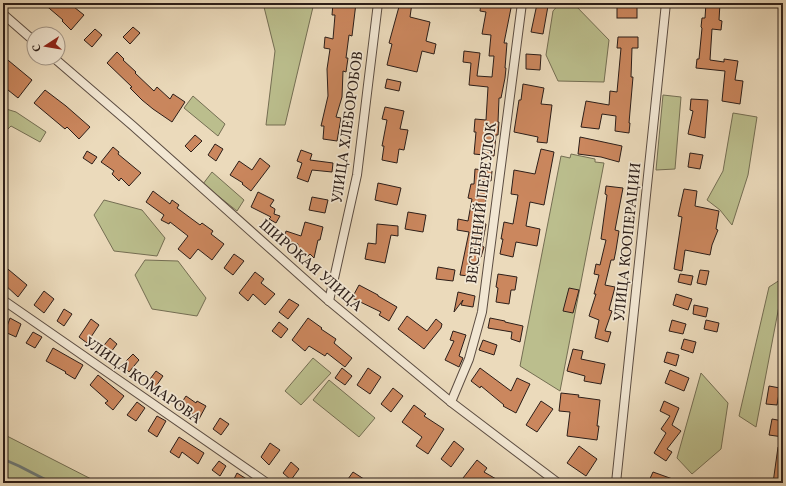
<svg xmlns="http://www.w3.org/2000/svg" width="786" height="486" font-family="Vollkorn,serif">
<rect width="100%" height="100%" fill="#ebdabb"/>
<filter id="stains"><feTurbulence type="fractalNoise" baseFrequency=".005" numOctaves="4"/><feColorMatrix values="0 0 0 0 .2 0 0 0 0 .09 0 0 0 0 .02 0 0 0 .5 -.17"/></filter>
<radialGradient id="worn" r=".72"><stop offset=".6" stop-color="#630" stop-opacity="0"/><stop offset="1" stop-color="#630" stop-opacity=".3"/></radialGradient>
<!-- green -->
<g fill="#bbbe8d" stroke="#746e53">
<path d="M263,3H275L313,7L285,125H266L275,51Z"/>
<path d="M560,3H573L609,40L604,82L558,81L546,55L553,11Z"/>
<path d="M663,95L681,97L675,169L656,170Z"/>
<path d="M193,96L225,124L218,136L184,108Z"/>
<path d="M3,108L16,112L46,132L40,142L11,126L3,134Z"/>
<path d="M733,113L757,117L748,175L732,225L720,210L707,200L723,171Z"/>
<path d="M571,154L595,159V162L604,163L560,391L520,366L561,156L570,158Z"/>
<path d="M212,172L244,200L237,211L203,184Z"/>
<path d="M104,200L142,210L165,238L157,256L114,251L94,215Z"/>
<path d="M145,260L178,261L206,298L197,316L152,309L135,275Z"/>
<path d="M783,278V285L756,427L739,416L769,287Z"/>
<path d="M313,358L331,373L301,405L285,391Z"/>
<path d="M701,373L728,403L721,449L692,474L677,458Z"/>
<path d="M329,380L375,418L359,437L313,400Z"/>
<path d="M3,434L99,483H3Z"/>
</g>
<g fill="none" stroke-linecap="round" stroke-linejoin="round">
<!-- stream -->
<path stroke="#6f7b79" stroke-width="3" d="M3,459L19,466L52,483"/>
</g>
<!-- building -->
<g fill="#cb875e" stroke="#2c1e19">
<path d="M43,3H69L84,15L71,30L62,21L63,20Z"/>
<path d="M333,3H356L352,36L349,35L346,58H348L346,72L343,71L342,97L336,117L341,118L337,141L323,139L324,126H321L328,96L327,69L330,49L324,48L325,37L333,39L335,15H332Z"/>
<path d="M400,3H412L410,17L430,22L426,41L436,44L434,54L422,51L417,72L387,65L392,44L389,43Z"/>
<path d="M481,3H512L504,43H507L505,68H506L505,78L501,98H499L498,122H499L498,135H496L494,156L474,154L476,132H474L475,119L486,120L488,87L469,85L471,63L463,62L464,51L480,53L477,76L492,77L494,56H489L491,35L482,34L486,12L480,11Z"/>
<path d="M706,3H720L719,20L722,21L721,30L712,29L710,60L724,62V59L738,61L735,80L743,81L740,104L722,101L725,71L696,68L697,59H699L702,28L701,27L702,18H705Z"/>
<path d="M537,4L548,6L543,34L531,32Z"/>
<rect x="617" y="4" width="20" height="14"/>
<path d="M133,27L140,33L130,44L123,37Z"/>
<path d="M95,29L102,35L92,47L84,40Z"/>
<path d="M618,37H638V48H632L631,77H633L629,123H630L629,133L615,131L616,116L602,114L599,129L581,127L586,101L609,105L610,91L617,92L621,48H617Z"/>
<path d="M117,52L124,59L123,60L136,72L135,73L154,91L157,87L170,99L173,94L185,102L172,122L153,109L142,100L130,88L132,87L107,63Z"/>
<path d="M526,54L541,55L540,70L526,69Z"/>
<path d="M3,56L32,80L18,98L3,86Z"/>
<path d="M387,79L401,82L399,91L385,88Z"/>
<path d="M523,84L544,88L541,104L552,105L547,143L537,142L538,137L514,132L519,100H521Z"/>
<path d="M45,90L66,106L90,127L79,139L67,127L65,129L34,103Z"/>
<path d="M691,99L708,100L705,138L688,134L693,111L690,110Z"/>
<path d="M385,107L404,111L400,129L408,130L404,150L399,149L397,163L382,160L384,146H382L387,120L382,119Z"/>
<path d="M195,135L202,141L191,152L185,146Z"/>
<path d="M580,137L622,146L619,162L601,157L578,154Z"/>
<path d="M215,144L223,149L216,161L208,155Z"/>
<path d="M113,147L119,152L118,154L141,173L129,186L121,178L119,181L112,174L114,171L101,162Z"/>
<path d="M541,149L554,152L544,205L530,202L526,226L540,229L537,246L516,242L513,257L500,254L503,239H501L504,222L513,224L518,195L511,194L514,170L535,174Z"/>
<path d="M301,150L312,154L310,160L333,163L332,172L312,170L308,182L297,178L302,163L297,161Z"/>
<path d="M87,151L97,157L92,164L83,158Z"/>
<path d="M690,153L703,155L700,169L688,167Z"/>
<path d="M260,158L270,166L251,191L242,184L243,183L230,175L239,161L252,170Z"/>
<path d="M475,169L492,171L491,181H489L485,205H486L483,223L486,224L482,246L484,247L481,257L480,256L477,277L460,275L469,232L457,230L458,219L468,221L472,199L468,198L471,184H474Z"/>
<path d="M378,183L401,188L397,205L375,200Z"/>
<path d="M606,186L623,188L615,230L619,231L616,250L614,260H611L605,285L615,287L609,310L612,311L605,331L611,332L608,342L595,338L599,320L589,316L596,294H594L599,275L594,274L596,264L600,265L606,240L601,239L607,195L605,194Z"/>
<path d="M684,189L697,191L695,206L719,211L716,229L718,230L712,245L710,255L685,250L682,271L674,269L682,217L678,216Z"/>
<path d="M153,191L170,204L172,200L179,205L177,208L200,225L202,223L213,231L211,234L224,244L212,260L198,249L190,259L178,249L188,236L170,222L169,224L161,220L164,215L146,202Z"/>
<path d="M258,192L274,200L270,206L275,209L274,214L280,216L276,223L269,219L271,217L251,207Z"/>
<path d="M312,197L328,200L325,213L309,210Z"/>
<path d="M408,212L426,215L423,232L405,229Z"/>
<path d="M305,222L323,227L320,240H318L314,258L310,254L308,256L296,253L298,244L284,240L286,231L301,236Z"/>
<path d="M377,224L398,226V236L391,235L385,263L365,259L368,243L376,244Z"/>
<path d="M234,254L244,261L233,275L224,268Z"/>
<path d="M3,265L27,285L18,297L3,283Z"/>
<path d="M438,267L455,270L453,281L436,279Z"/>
<path d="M700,270L709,271L706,285L697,283Z"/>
<path d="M255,272L264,279L261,283L275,294L265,305L253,294L248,301L239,293Z"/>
<path d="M498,274L517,277L515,290H511L509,304L496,302L498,288L496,287Z"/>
<path d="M680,274L693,276L691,285L678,282Z"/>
<path d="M359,285L378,295V296L397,307L389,321L379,315L381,312L352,298Z"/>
<path d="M569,288L579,290L573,313L563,311Z"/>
<path d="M44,291L54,299L44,313L34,305Z"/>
<path d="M458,292L475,296L473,307L461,305L463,300L454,312Z"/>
<path d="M676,294L692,299L688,310L673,305Z"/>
<path d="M289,299L299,305L288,319L279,312Z"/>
<path d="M694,305L708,308L706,317L693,314Z"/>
<path d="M64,309L72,314L64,326L57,321Z"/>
<path d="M407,316L427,331L436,319L442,324L441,328L424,349L398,329Z"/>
<path d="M10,318L21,324L16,337L5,332Z"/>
<path d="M308,318L322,328L321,329L336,339L334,343L352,358L345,367L327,353L325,356L309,346L305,351L292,340Z"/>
<path d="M490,318L505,321V322L523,326L520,342L511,339L512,332L488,328Z"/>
<path d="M91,319L99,325L87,343L79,337Z"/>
<path d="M672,320L686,324L683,334L669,331Z"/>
<path d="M706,320L719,323L717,332L704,329Z"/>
<path d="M279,322L288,329L281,338L272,331Z"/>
<path d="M453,331L466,335L459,356L463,358L459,367L445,360L454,341L450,340Z"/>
<path d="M33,332L42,337L35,348L26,343Z"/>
<path d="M110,338L117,344L108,356L100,350Z"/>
<path d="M684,339L696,342L693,353L681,349Z"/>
<path d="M483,340L497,345L494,355L479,350Z"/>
<path d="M53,348L83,365L75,379L65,373L66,372L46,361Z"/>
<path d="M573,349L583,351L581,359L605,364L601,384L584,381L585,376L567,371Z"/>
<path d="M667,352L679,355L676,366L664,362Z"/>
<path d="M133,354L139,360L129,372L122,365Z"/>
<path d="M342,368L352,376L345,385L335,378Z"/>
<path d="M368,368L381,377L370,394L357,385Z"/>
<path d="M480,368L511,391L517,378L530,384L516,413L503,406L504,405L481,386L480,388L471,381Z"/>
<path d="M670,370L689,378L684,391L665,383Z"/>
<path d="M156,371L163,376L154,389L147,383Z"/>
<path d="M98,375L124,396L113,410L105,403L108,401L90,385Z"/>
<path d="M769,386L780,388L777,405L766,404Z"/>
<path d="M393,388L403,396L391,412L381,404Z"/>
<path d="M561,393L579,395L578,397L600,400L597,426H599L597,440L567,436L570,412L559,411Z"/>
<path d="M186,396L196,403L197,401L206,406L199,419L180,405Z"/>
<path d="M541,401L553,409L537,432L526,425Z"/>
<path d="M664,401L679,408L672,425L681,431L667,449L672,452L666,461L654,453L666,433L661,429L670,416L660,411Z"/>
<path d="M137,402L145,408L136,421L127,415Z"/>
<path d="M414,405L426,414L424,416L444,429L428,454L416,446L422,437L402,422Z"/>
<path d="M157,416L166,421L157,437L148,431Z"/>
<path d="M220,418L229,424L221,435L213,429Z"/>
<path d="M772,419L783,421V437L769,435Z"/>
<path d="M179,437L204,453L198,464L182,452L179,458L170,452Z"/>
<path d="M454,441L464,449L451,467L441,459Z"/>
<path d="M270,443L280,450L269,465L261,457Z"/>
<path d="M579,446L597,459L586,476L567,463Z"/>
<path d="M778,447H783V483H773Z"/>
<path d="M477,460L487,468L484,472L503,483H470L463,478Z"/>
<path d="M219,461L226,466L220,476L212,470Z"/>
<path d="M291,462L299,469L291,480L283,473Z"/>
<path d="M353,472L370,483H355L348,479Z"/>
<path d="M653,472L681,482V483H648Z"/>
<path d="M237,473L253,483H232Z"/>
</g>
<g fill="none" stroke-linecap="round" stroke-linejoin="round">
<!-- street casing -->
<g stroke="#5c4d42" stroke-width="10">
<g id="street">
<path d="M3,14L34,41"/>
<path d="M54,58L133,126L329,301L451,402L558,483"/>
<path d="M3,300L267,483"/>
<path d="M329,301L357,175L378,3"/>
<path d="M451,402L469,359L482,312L522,3"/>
<path d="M616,483L666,3"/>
</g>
</g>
<!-- street -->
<use href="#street" stroke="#f2e7d3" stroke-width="8"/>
</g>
<g text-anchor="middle" stroke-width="3.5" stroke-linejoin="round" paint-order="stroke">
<!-- street labels -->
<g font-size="15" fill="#2c1e19" stroke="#f2e7d3">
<text transform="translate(347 127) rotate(-82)" y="5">УЛИЦА ХЛЕБОРОБОВ</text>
<text transform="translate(481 203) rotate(-83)" y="5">ВЕСЕННИЙ ПЕРЕУЛОК</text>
<text transform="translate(627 242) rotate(-84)" y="5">УЛИЦА КООПЕРАЦИИ</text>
<text transform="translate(311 265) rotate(41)" y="5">ШИРОКАЯ УЛИЦА</text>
<text transform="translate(143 380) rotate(35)" y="5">УЛИЦА КОМАРОВА</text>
</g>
</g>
<!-- margin -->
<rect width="786" height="486" fill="none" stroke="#ebdabb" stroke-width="16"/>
<rect x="4" y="4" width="778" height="478" fill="none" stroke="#2c1e19" stroke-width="2"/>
<rect x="8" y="8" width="770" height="470" fill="none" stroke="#2c1e19"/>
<!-- north arrow -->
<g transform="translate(46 46) rotate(258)"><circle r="19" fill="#f2e7d3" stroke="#a39789"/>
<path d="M0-3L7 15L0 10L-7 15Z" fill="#8f2418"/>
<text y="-6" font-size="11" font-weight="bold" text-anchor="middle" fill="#2c1e19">С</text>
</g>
<rect width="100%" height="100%" filter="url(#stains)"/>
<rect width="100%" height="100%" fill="url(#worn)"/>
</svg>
